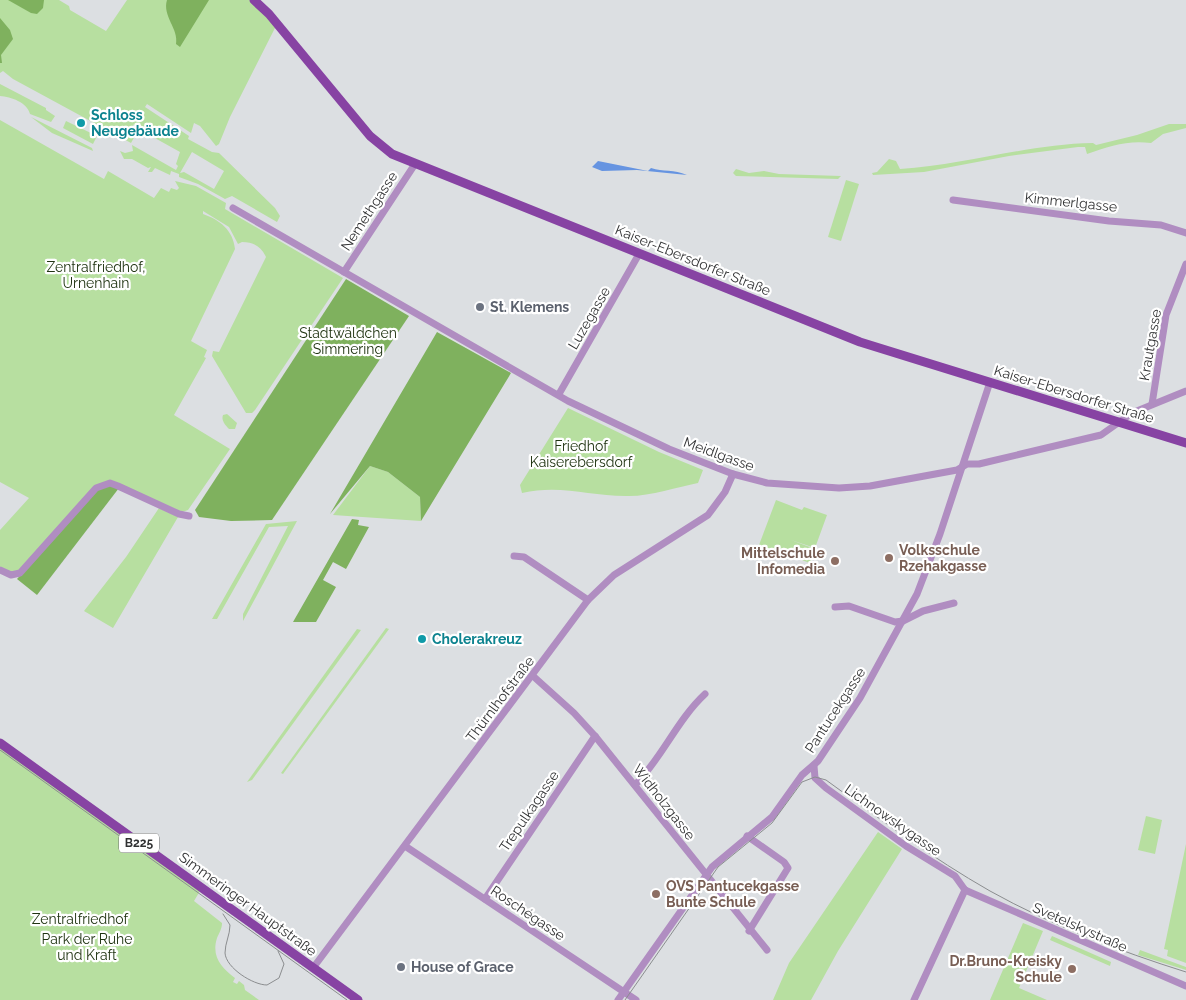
<svg xmlns="http://www.w3.org/2000/svg" width="1186" height="1000" font-family="Raleway,sans-serif">
<rect width="100%" height="100%" fill="#dcdfe2"/>
<!-- green -->
<g fill="#b7dfa0" fill-rule="evenodd">
<path d="M0,0H59L69,6L70,10L106,31L127,0H254L277,24L230,117L219,144L216,146L200,126L194,123L191,133L147,104L145,107L189,136L188,139L212,152L219,153L275,208L280,216L277,222L232,196L225,199L198,184L179,177V174L171,171L170,175L155,168L152,172H148L151,167L148,168L132,159H124L120,151L125,153L133,151L132,145L176,170L178,166L176,164L180,152L135,127L134,124L130,130L136,134L131,143L13,79L3,71L0,73ZM192,152L224,171L214,189L184,172L180,173Z"/>
<path d="M0,84L46,108V110L55,116L51,122L30,114C27,102 11,97 0,96Z"/>
<path d="M31,117L92,148L93,151L52,133Z"/>
<path d="M0,120L104,179L108,171L154,198L161,188L169,192L171,188L177,190L179,188L175,181L196,186L226,203L225,209L343,278L255,410L252,413H246L212,356L213,351L219,352L266,257C261,246 253,242 242,242L238,244L229,227L203,211V214C220,220 233,230 235,249L191,341L207,350L204,357L206,358L174,415L230,449L188,510L182,512L116,483L19,571L13,573L0,567V530L29,498L0,482Z"/>
<path d="M66,121L97,136L93,144L63,128Z"/>
<path d="M1169,124H1186V128L1163,134L1151,143C1128,140 1109,146 1087,154L1085,147H1078L1009,156L924,172L873,175L872,173L877,172L889,159L896,161L900,169C965,165 1028,144 1093,143L1096,145L1137,135Z"/>
<path d="M736,169L749,173L764,171L779,174L841,176L838,179L736,176L733,173Z"/>
<path d="M846,180L859,184L841,241L828,237Z"/>
<path d="M568,408L659,452L703,470L698,483C677,487 648,497 626,496C589,496 560,484 522,493L520,485Z"/>
<path d="M227,414L237,423L235,429H229C225,425 221,420 223,415Z"/>
<path d="M370,466L388,472L420,497L421,521L333,515Z"/>
<path d="M776,500L802,510L804,507L827,515L815,548L791,540L815,549L810,563L759,545Z"/>
<path d="M159,508L178,517L113,628L84,611L126,557Z"/>
<path d="M297,521L243,621V614L288,526L269,527L217,619H212L266,524Z"/>
<path d="M386,628L389,629L283,774L281,773Z"/>
<path d="M357,629L361,630L252,780L247,782Z"/>
<path d="M0,746L200,891L194,901L222,923C222,929 219,933 217,938C211,957 222,968 235,978L233,982L237,984L239,981L244,985L245,990L259,1000H0Z"/>
<path d="M1146,816L1162,820L1155,854L1138,850Z"/>
<path d="M878,832L902,849L838,951L811,1000H773L789,963Z"/>
<path d="M1186,844V963L1167,956L1168,950L1164,949Z"/>
<path d="M1023,923L1043,931L1019,988L1047,1000H990Z"/>
<path d="M1052,936L1111,962L1110,966L1050,940Z"/>
<path d="M1140,950L1186,967V970L1138,955Z"/>
</g>
<!-- forest -->
<g fill="#7fb15e">
<path d="M8,0H44L43,8L37,14L31,13Z"/>
<path d="M167,0H209L180,47L176,44C179,29 162,16 167,0Z"/>
<path d="M0,18L10,30L13,39L1,55L2,63H0Z"/>
<path d="M346,279L409,316L272,520L231,521L199,517L195,510Z"/>
<path d="M437,332L511,373L421,521L420,497L388,472L370,466L330,514Z"/>
<path d="M110,486L119,488L37,595L17,579L99,487Z"/>
<path d="M352,519L359,520L358,525L369,527L346,569L333,562L323,580L336,587L316,622H293Z"/>
</g>
<!-- water -->
<path fill="#6694e1" d="M598,161L648,171L651,168C663,172 674,169 687,175L637,170L602,171L592,167Z"/>
<g fill="none" stroke-linecap="round" stroke-linejoin="round">
<!-- minor -->
<g stroke="#b08dc1" stroke-width="7">
<path d="M953,200L1109,221L1161,225L1186,233"/>
<path d="M233,208L568,401L669,449L733,474L767,483L839,488L870,486L957,470L967,464H979L1101,435L1132,413L1186,391"/>
<path d="M344,272L415,164"/>
<path d="M559,394L639,254"/>
<path d="M1152,404L1166,315L1186,264"/>
<path d="M514,556L524,557L588,600"/>
<path d="M0,570L11,575L20,573L96,488L110,483L118,486L179,514L189,516"/>
<path d="M835,607L849,606L895,622L903,621L923,611L954,603"/>
<path d="M533,676L574,713L595,736L767,950"/>
<path d="M814,766L815,778L826,788L906,846L955,876L965,890"/>
<path d="M635,785C662,758 677,720 705,694"/>
<path d="M747,836L784,862L788,868L749,931"/>
<path d="M405,846L636,1000"/>
<path d="M965,890L1186,986"/>
<path d="M485,899L595,736"/>
<path d="M313,968L588,600L614,575L708,515L725,492L733,474"/>
<path d="M618,1000L712,867L772,817L802,775L818,761L860,698L917,594L940,534L990,382"/>
<path d="M914,1000L965,890"/>
</g>
<!-- major -->
<g stroke="#8743a3" stroke-width="9">
<path d="M254,0L269,14L370,136L392,154L860,342L1186,443"/>
<path d="M0,743L358,1000"/>
</g>
<!-- tram -->
<g stroke="#8b8d8f" stroke-width="1">
<path d="M0,750L347,1000"/>
<path d="M223,914L230,925C230,935 225,943 225,953C226,968 253,985 267,985L279,978L284,964L278,951"/>
<path d="M625,1000L718,867L772,823L802,782L815,777L826,780C880,819 932,858 990,891C1051,925 1119,951 1186,972"/>
</g>
</g>
<!-- markers -->
<g fill="#0f9aa8" stroke="#fff" stroke-width="2">
<circle cx="81" cy="123" r="5"/>
<circle cx="422" cy="639" r="5"/>
</g>
<g fill="#6b7280" stroke="#fff" stroke-width="2">
<circle cx="480" cy="307" r="5"/>
<circle cx="401" cy="967" r="5"/>
</g>
<g fill="#8d6e63" stroke="#fff" stroke-width="2">
<circle cx="889" cy="558" r="5"/>
<circle cx="835" cy="561" r="5"/>
<circle cx="656" cy="894" r="5"/>
<circle cx="1072" cy="969" r="5"/>
</g>
<g text-anchor="middle" stroke-width="4.5" stroke-linejoin="round" paint-order="stroke">
<!-- shield labels -->
<rect fill="#fff" stroke="#6f7070" stroke-width="1" x="119" y="833.5" width="40" height="19" rx="4"/>
<g font-size="12" font-weight="bold" fill="#313233">
<text x="139" y="847">B225</text>
</g>
<!-- culture labels -->
<g font-size="14" font-weight="bold" fill="#0d838f" stroke="#fff" text-anchor="start">
<text x="91" y="120">Schloss<tspan x="91" dy="16">Neugebäude</tspan></text>
<text x="432" y="644">Cholerakreuz</text>
</g>
<!-- street labels -->
<g font-size="14" fill="#313233" stroke="#fff">
<text transform="translate(1071 202) rotate(6)" y="5">Kimmerlgasse</text>
<text transform="translate(369 211) rotate(-57)" y="5">Nemethgasse</text>
<text transform="translate(693 260) rotate(22)" y="5">Kaiser-Ebersdorfer Straße</text>
<text transform="translate(589 318) rotate(-60)" y="5">Luzegasse</text>
<text transform="translate(1150 345) rotate(-80)" y="5">Krautgasse</text>
<text transform="translate(1074 394) rotate(17)" y="5">Kaiser-Ebersdorfer Straße</text>
<text transform="translate(719 454) rotate(20)" y="5">Meidlgasse</text>
<text transform="translate(500 699) rotate(-53)" y="5">Thürnlhofstraße</text>
<text transform="translate(835 710) rotate(-57)" y="5">Pantucekgasse</text>
<text transform="translate(664 802) rotate(52)" y="5">Widholzgasse</text>
<text transform="translate(529 811) rotate(-56)" y="5">Trepulkagasse</text>
<text transform="translate(893 820) rotate(35)" y="5">Lichnowskygasse</text>
<text transform="translate(248 904) rotate(36)" y="5">Simmeringer Hauptstraße</text>
<text transform="translate(528 913) rotate(34)" y="5">Roschégasse</text>
<text transform="translate(1080 927) rotate(24)" y="5">Svetelskystraße</text>
</g>
<!-- park labels -->
<g font-size="14" fill="#203412" stroke="#fff">
<text x="96" y="272">Zentralfriedhof,<tspan x="96" dy="16">Urnenhain</tspan></text>
<text x="348" y="338">Stadtwäldchen<tspan x="348" dy="16">Simmering</tspan></text>
<text x="581" y="451">Friedhof<tspan x="581" dy="16">Kaiserebersdorf</tspan></text>
<text x="80" y="924">Zentralfriedhof</text>
<text x="87" y="944">Park der Ruhe<tspan x="87" dy="16">und Kraft</tspan></text>
</g>
<!-- worship labels -->
<g font-size="14" font-weight="bold" fill="#5b616d" stroke="#fff" text-anchor="start">
<text x="490" y="312">St. Klemens</text>
<text x="411" y="972">House of Grace</text>
</g>
<!-- education labels -->
<g font-size="14" font-weight="bold" fill="#785e54" stroke="#fff" text-anchor="start">
<text x="899" y="555">Volksschule<tspan x="899" dy="16">Rzehakgasse</tspan></text>
<text x="825" y="558" text-anchor="end">Mittelschule<tspan x="825" dy="16">Infomedia</tspan></text>
<text x="666" y="891">OVS Pantucekgasse<tspan x="666" dy="16">Bunte Schule</tspan></text>
<text x="1062" y="966" text-anchor="end">Dr.Bruno-Kreisky<tspan x="1062" dy="16">Schule</tspan></text>
</g>
</g>
</svg>
